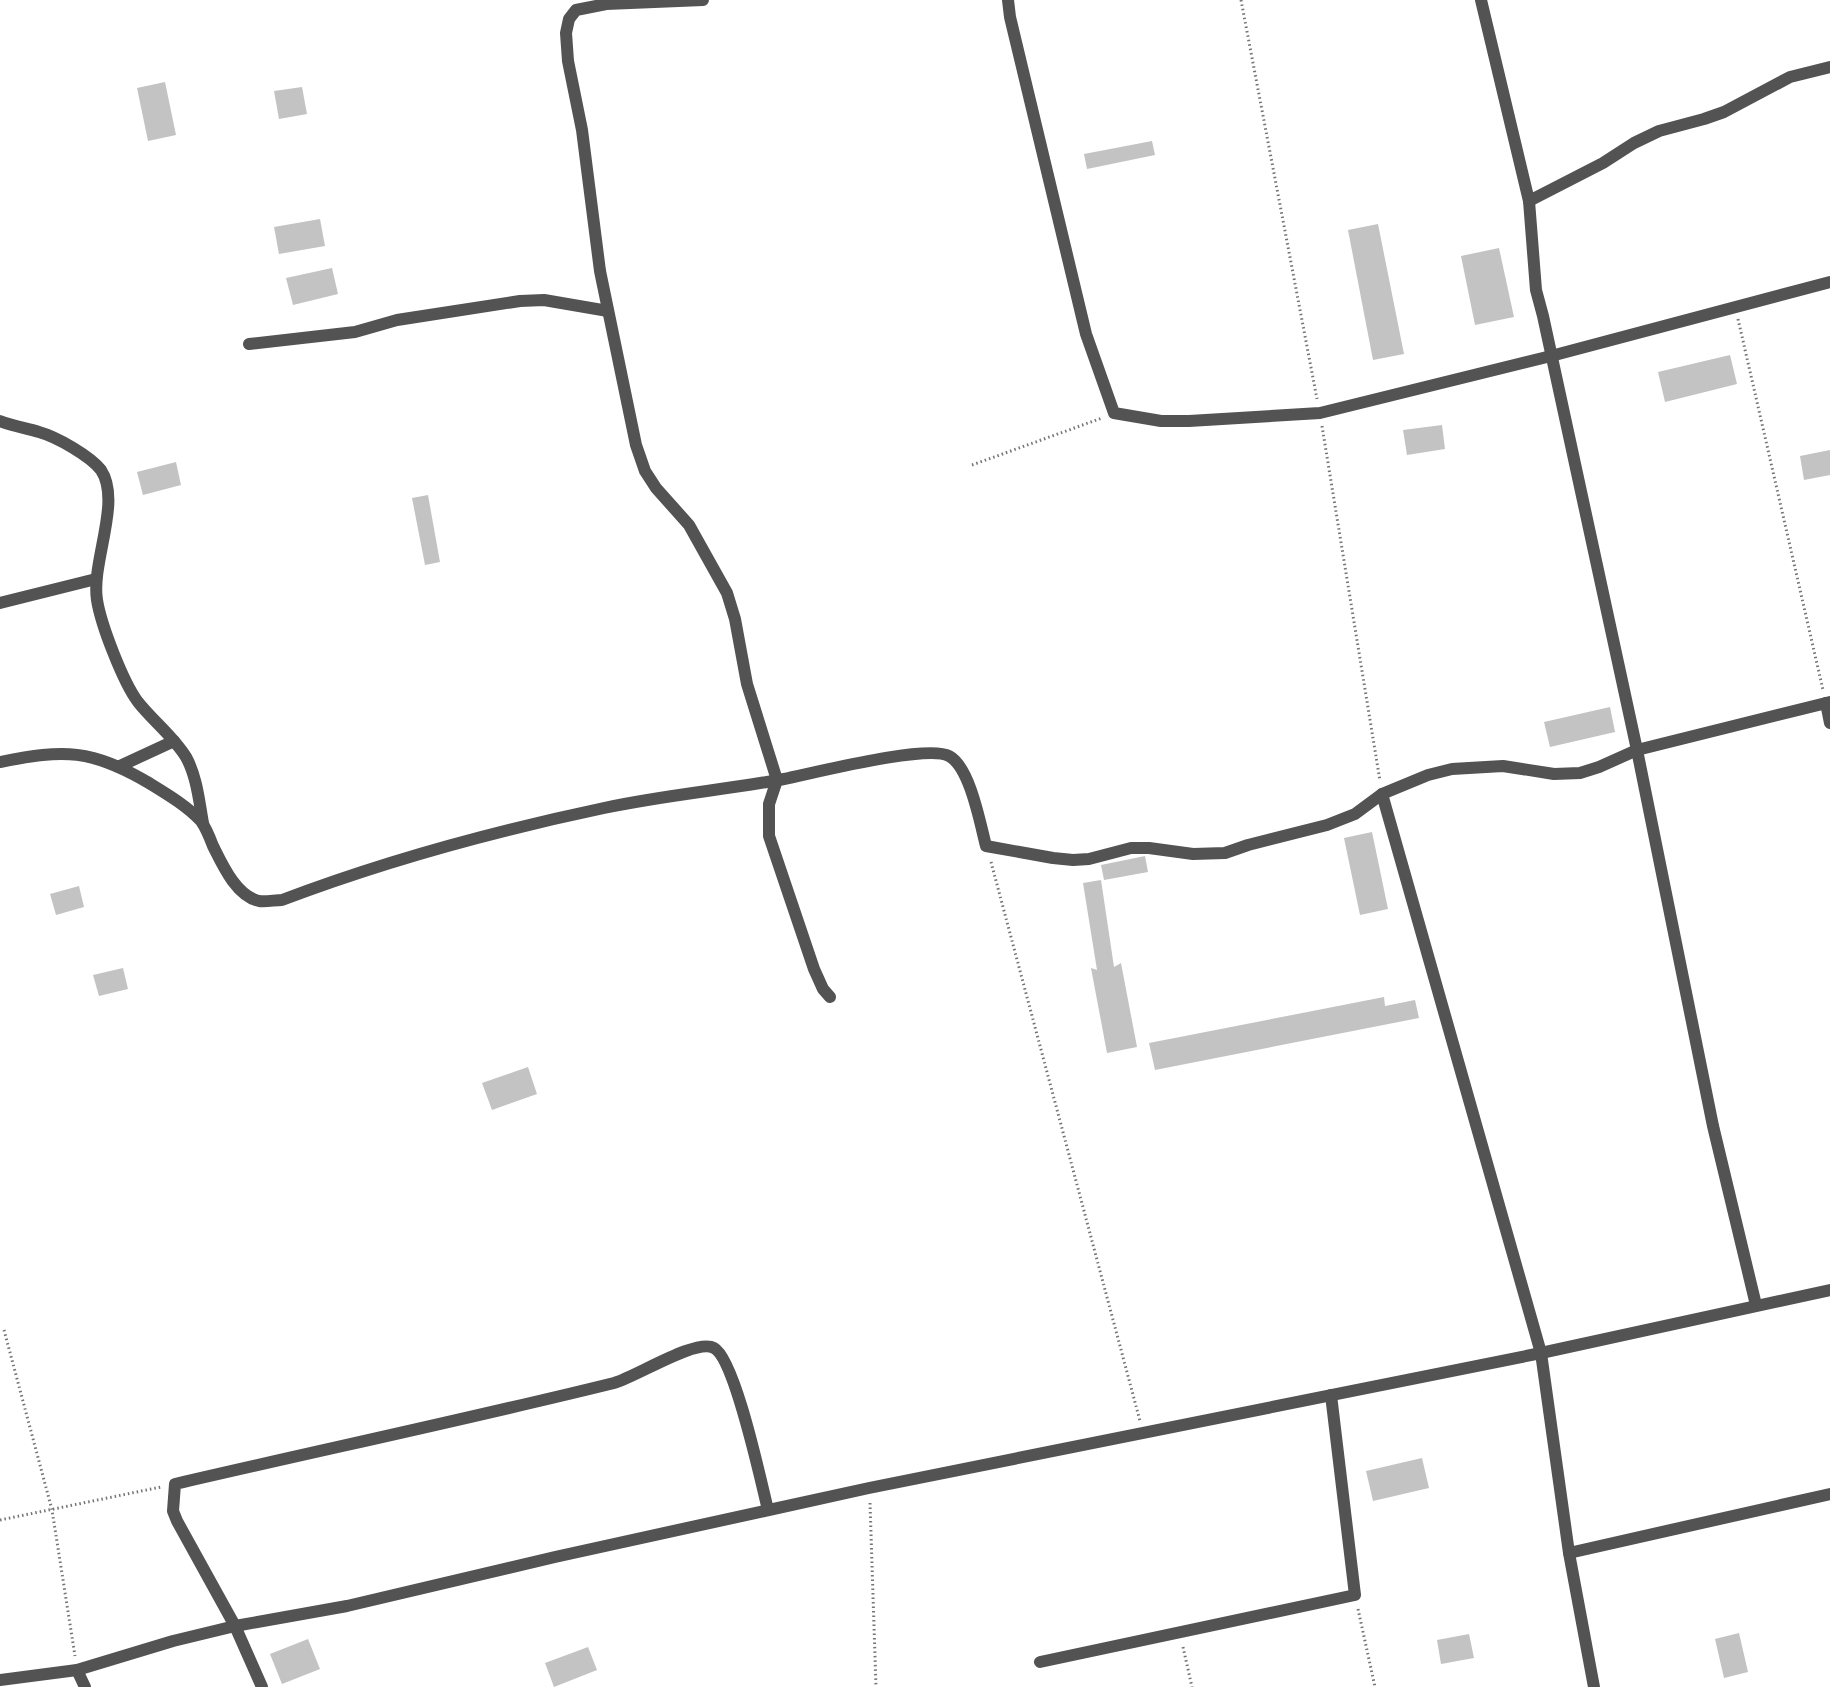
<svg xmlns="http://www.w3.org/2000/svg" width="1830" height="1687" font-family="'Space Grotesk',sans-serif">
<rect width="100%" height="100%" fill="#fff"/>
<!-- building -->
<g fill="#c3c3c3">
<path d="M165,82L176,135L148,141L137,88Z"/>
<path d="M302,87L307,114L279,119L274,91Z"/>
<path d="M1152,141L1155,155L1087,169L1084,154Z"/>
<path d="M320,219L325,246L279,254L274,227Z"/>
<path d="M1378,224L1404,354L1373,360L1348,230Z"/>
<path d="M1499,248L1514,317L1475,325L1461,256Z"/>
<path d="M332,268L338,294L293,305L286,278Z"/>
<path d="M1730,355L1737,384L1665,402L1658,372Z"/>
<path d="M1442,425L1445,449L1407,455L1403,430Z"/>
<path d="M1830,450V475L1804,480L1800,456Z"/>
<path d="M176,462L181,485L143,495L137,472Z"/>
<path d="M428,495L440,562L425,565L412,498Z"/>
<path d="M1610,707L1615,732L1550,747L1544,722Z"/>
<path d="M1372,832L1388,909L1360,915L1344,838Z"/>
<path d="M1145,856L1148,872L1104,880L1101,865Z"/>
<path d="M1101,880L1114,967L1121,963L1137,1047L1107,1053L1091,968L1097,970L1083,883Z"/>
<path d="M79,886L84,907L56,915L50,894Z"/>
<path d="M123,968L128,989L99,996L93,975Z"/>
<path d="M1384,997L1385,1006L1415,1000L1419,1018L1155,1070L1149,1043Z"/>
<path d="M528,1067L537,1094L492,1110L482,1083Z"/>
<path d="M1422,1458L1429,1488L1373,1501L1366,1471Z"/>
<path d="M1739,1633L1748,1672L1724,1678L1715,1639Z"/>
<path d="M1469,1634L1474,1658L1441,1664L1437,1640Z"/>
<path d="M308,1639L320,1669L282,1684L270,1654Z"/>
<path d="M588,1647L597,1670L554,1687L545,1663Z"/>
</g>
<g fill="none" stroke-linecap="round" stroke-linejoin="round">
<!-- path -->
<g stroke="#757575" stroke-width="3" stroke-dasharray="1.5 3" stroke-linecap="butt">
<path d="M1241,0L1317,399"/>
<path d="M1738,319L1823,690"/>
<path d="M1322,426L1380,781"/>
<path d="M972,465L1102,418"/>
<path d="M991,862L1140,1421"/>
<path d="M4,1330L52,1510L75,1656"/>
<path d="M870,1503L876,1687"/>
<path d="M0,1520L161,1487"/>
<path d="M1358,1609L1375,1687"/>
<path d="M1183,1647L1192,1687"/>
</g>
<!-- minor -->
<g stroke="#535353" stroke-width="12">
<path d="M703,0L606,4L576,10L569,19L566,33L568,61L582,130L600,271L636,445L645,471L656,488L689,525L727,593L735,619L747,684L777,780L769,804V836L814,969L823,989L830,997"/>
<path d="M1008,0L1010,17L1086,334L1114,413L1161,421H1189L1320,413L1551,356L1830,282"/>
<path d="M1481,0L1529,201L1536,290L1543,316L1637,750L1713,1126L1756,1305"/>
<path d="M1529,201L1603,163L1634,143L1659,131L1704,119L1724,112L1790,77L1830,67"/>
<path d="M249,344L355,332L397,320L520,301L544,300L608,311"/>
<path d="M0,421C13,426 26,428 39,432C57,437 90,456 101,470C122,502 91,562 97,600C101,625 123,682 138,702C153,721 173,736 186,757C197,777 199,801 203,823"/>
<path d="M0,603L96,579"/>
<path d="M1826,703L1830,723"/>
<path d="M0,762C65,749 91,749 149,783C167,794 187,806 201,821C206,828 210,838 213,846C222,864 236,896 259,901C266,902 275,900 282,900C387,860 495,831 604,808C664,795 724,790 784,779C814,773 927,744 949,756C970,767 980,823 986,846L1053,858L1073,860L1089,859L1131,848H1149L1193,854L1225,853L1248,845L1327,825L1355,814L1382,794L1428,775L1452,769L1503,766L1554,774L1580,773L1599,767L1637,750L1830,702"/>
<path d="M120,766L174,741"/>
<path d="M1382,794L1541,1353L1569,1553L1594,1687"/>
<path d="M1569,1553L1830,1494"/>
<path d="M1040,1662L1355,1595L1331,1395"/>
<path d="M77,1670L85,1687"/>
<path d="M0,1680L77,1670L173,1641L235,1626L347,1606L555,1557L869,1488L1541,1353L1830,1290"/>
<path d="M262,1687L235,1626L177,1521L173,1511L175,1484C321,1450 468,1419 614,1383C636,1377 696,1338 714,1348C735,1359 761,1482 768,1510"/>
</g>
</g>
</svg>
